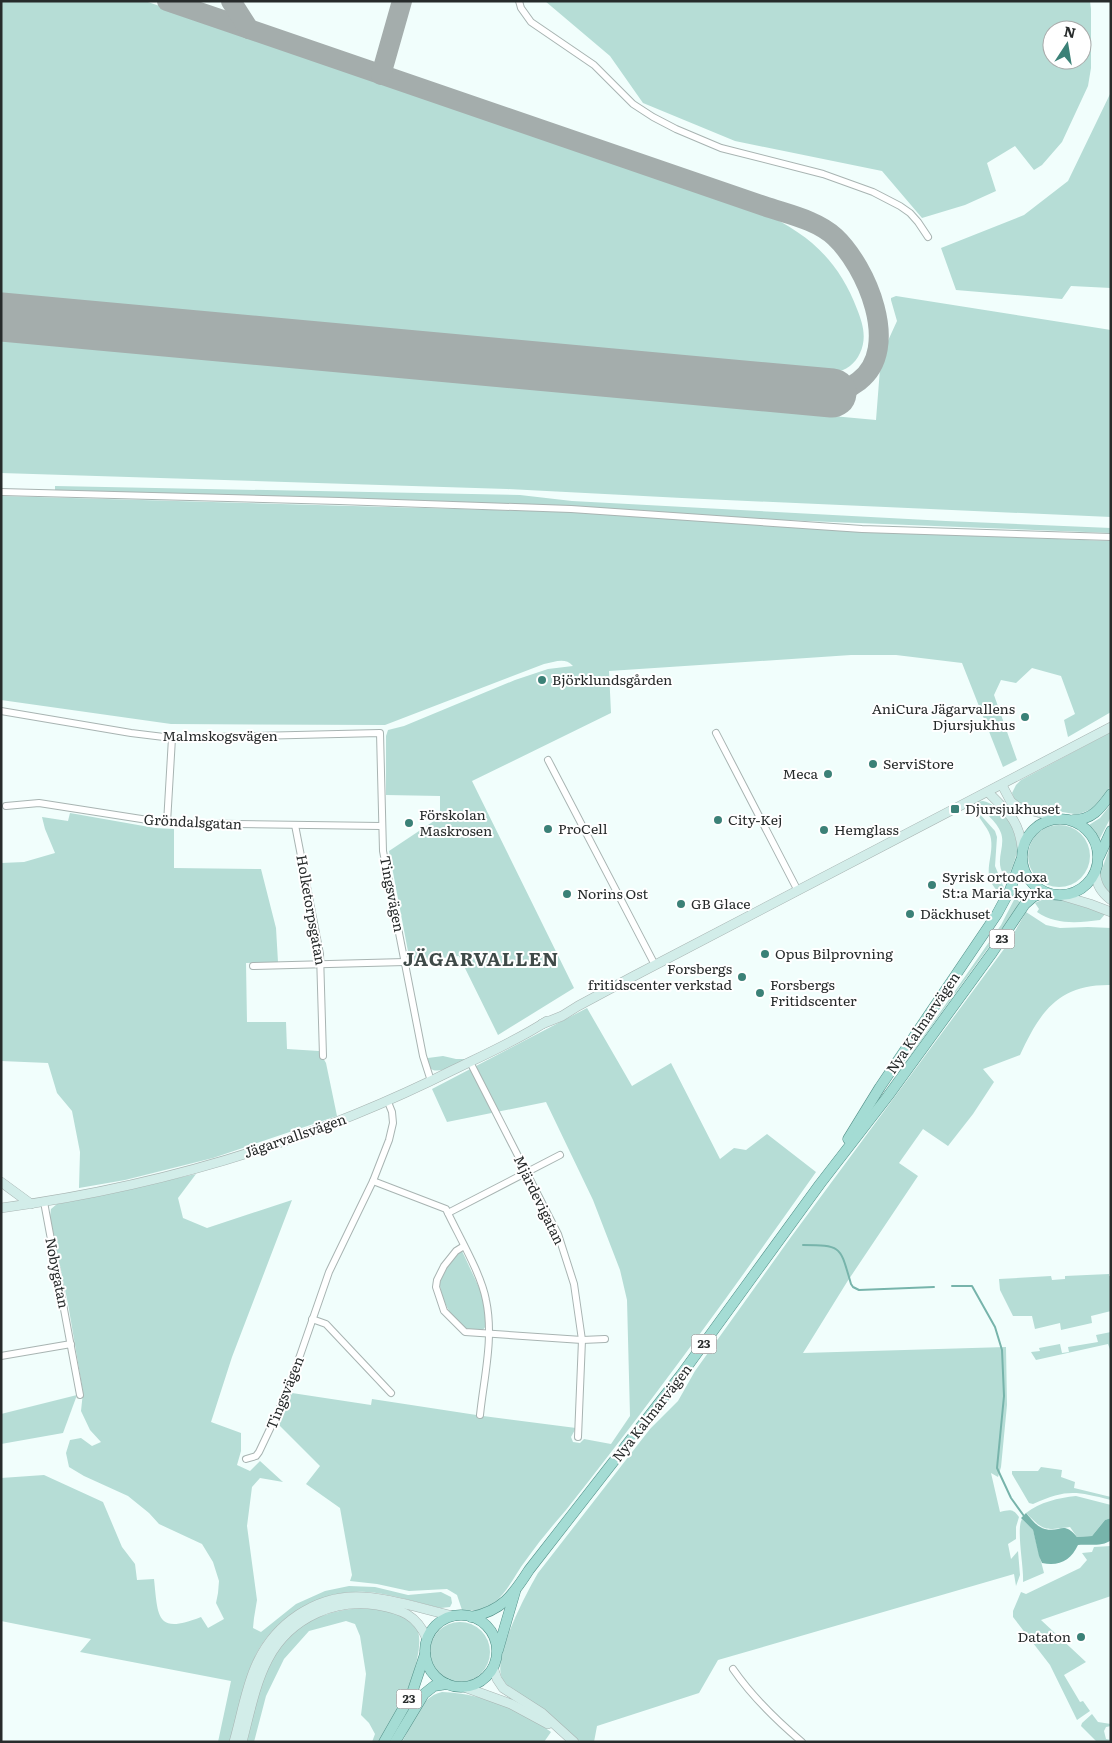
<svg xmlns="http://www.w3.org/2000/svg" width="1112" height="1743" font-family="Literata,serif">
<rect width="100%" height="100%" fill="#f1fefc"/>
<!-- green -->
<g fill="#b6ddd6" fill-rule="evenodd">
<path d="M1,1H145L763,213C809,234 839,261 857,309C863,324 867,338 860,353C855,364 846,371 834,372L1,296Z"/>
<path d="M545,1H1090L1091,9V68L1088,86L1062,142L1042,165L1034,170L1015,146L987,163L996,191L965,205L922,218L882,171L735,141L643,103L610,56ZM1052,30H1082V60H1052Z"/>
<path d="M1111,92V288L1071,286L1062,299L956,290L941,248L1024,215L1068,181Z"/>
<path d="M896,296L1111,330V517L682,498L507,489L1,473V340L876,420L881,356L897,321L891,300V298Z"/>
<path d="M55,486L520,495L572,501L946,521L1111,528V533L731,518L571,506L311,497L55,491Z"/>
<path d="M1,496L567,512L864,532L1111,541V712L1068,737L1064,720L1075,714L1061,676L1032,668L1016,683L1001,680L994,695L1017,760L1003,767L962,663L896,655H851L609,671L611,713L472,781L574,988L498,1035L459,956L410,962L389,851L440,817V796L386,795V736L388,730L404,726L515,680L548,669L573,666C565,657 555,662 544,664L385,725L171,724L1,700Z"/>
<path d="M1111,732V786L1092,809L1079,814H1074L1022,805L1015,800L1012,793L1016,785L1021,780Z"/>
<path d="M983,801C999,804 1015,825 1017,841C1019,852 1013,865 1009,876L1004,875C994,861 1006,847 1001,833C997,821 983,812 975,802Z"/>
<path d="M1111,804V817L1099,840L1089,825L1100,818Z"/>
<path d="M977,811L995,831L997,837L995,866L1004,888L1001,894C979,876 994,860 991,839C990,830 980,820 976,812Z"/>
<path d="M70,813L155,828L174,829V868L261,869L276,928L278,962L246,963L247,1022H286L287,1049L319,1051L326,1063L337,1116L213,1158L125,1180L79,1188L80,1152L72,1111L57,1093L48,1063L1,1061V863L24,862L55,853L45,829L42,817L68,821Z"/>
<circle cx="1059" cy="856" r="31"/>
<path d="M1111,844V897L1102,888L1099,877Z"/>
<path d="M1015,898L1020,902L1004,926L897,1074L1001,925Z"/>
<path d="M1044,899L1063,900L1106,913L1100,920C1078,923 1056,925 1037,912L1039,909L1035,903Z"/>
<path d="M1026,912L1046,925L1060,928L1088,927L1111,928V985C1058,984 1040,1012 1020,1055L983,1069L994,1082L973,1114L948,1146L923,1129L899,1163L918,1176L847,1282L803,1353L1006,1347L1007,1405L1001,1467L998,1477L991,1473L1000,1512C1009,1510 1013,1508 1019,1517L1016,1527V1539L1008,1544L1011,1559L1018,1551L1020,1575L1016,1586L1014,1574L718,1660L699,1693L597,1726L594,1742C591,1742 585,1743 582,1742C575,1739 553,1719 546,1713C532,1702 513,1694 503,1680C490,1661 527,1592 538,1573L650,1429L678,1401L695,1371L791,1237L1007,945Z"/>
<path d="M587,1008L632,1086L671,1063L720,1159L734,1148L746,1150L767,1134L816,1172C735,1287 653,1400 566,1510C552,1526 538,1543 526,1560C515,1574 508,1592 494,1603C487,1609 472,1612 462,1610L457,1595L447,1589L409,1591L377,1584L350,1581L352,1575L340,1508L306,1484L320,1466L278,1424L292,1393L371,1405L372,1399L483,1416L576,1428L571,1437L573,1442L580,1443L584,1439L611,1444L630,1416L627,1300L620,1270L593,1200L546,1102L447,1122L432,1089Z"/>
<path d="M443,1056L456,1059H466C457,1064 426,1083 428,1058Z"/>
<path d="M196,1174L178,1198L183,1218L207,1228L292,1200L232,1357L211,1422L241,1433V1451L237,1465L250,1471L260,1461L283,1482L260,1478L252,1487L247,1526L257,1600L254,1618L253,1628L261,1632L296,1604L325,1591L349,1586L375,1587L408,1595L441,1592L451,1597L452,1603L450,1607L441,1608C418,1603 389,1593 366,1592C316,1589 267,1621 250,1668C241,1692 237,1717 230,1742H218L231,1681L80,1652L91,1639L1,1621V1478L44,1475L103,1502L122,1547L135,1564L137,1580L154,1579C158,1617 156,1635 201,1617L208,1628L224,1619L216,1603L218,1593L219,1581L213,1562L202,1544L159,1524L149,1513L128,1496L84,1476L69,1467L66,1453L70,1440L81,1438L92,1446L101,1442L90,1430L81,1411L83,1392L68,1304L50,1217L51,1209L57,1204Z"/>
<path d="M462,1251L483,1296L486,1326L482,1331C478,1331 474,1332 470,1331C455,1327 439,1297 440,1283C441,1271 452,1256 462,1251Z"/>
<path d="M1109,1274V1276H1111V1311L1091,1316L1092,1323L1061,1330L1060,1323L1035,1329L1032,1316H1013L1000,1290L999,1279L1051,1276L1052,1280L1065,1279V1276Z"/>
<path d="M1111,1332V1352L1108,1344L1036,1360L1031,1352L1040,1351L1039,1348L1060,1344L1062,1353L1069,1352L1068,1347L1098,1342L1096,1335Z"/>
<path d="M77,1395L63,1433L1,1444V1414Z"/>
<path d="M1041,1467L1062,1470L1061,1477L1075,1482L1074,1488L1111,1497V1500C1075,1491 1067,1489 1033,1504L1029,1503L1012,1474V1471H1038Z"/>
<path d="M1076,1496L1111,1505V1518L1105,1520L1092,1536L1077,1537L1070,1527C1044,1530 1045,1532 1026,1513C1040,1502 1058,1498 1076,1496Z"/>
<path d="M1022,1519L1033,1530L1044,1573L1023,1582C1024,1567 1016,1529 1022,1519Z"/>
<path d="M1111,1546V1596L1041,1620L1086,1662L1064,1675L1080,1702L1083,1701L1090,1711L1077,1720L1050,1665L1013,1617V1611L1021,1592L1026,1594L1080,1568L1087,1560L1082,1553L1092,1552L1094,1547Z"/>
<path d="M361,1608C377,1609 403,1611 415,1625C428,1641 408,1692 399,1709C393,1720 385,1731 378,1742H372L375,1734L369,1723L361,1715L366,1674L360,1636L355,1624L346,1621L309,1631L284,1659L266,1696L254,1742H246C264,1671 274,1615 361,1608Z"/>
<circle cx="460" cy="1652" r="30"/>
<path d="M442,1692C480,1693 521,1709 551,1732L544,1742H402C413,1724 419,1697 442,1692Z"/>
<path d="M1092,1714L1098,1722L1111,1724V1726L1106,1727L1104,1731L1106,1739L1111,1740V1742H1097L1081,1726L1082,1723Z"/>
</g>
<!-- water -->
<path fill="#77b4ab" d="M1026,1513C1031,1519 1037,1527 1045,1529C1061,1533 1063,1520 1077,1537L1092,1536L1105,1520L1111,1518V1540C1103,1547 1088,1544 1078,1545C1071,1560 1059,1567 1042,1563L1039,1556L1033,1530L1021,1518Z"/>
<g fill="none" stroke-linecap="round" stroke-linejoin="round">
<!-- stream -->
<g stroke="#77b4ab" stroke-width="2">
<path d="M803,1245C843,1245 840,1247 851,1284L853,1287L859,1290L934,1287"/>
<path d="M952,1286H972L995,1327L1002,1350L1004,1396L997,1468L1011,1498L1024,1516"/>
</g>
<!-- taxiway -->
<g stroke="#a4adac" stroke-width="20">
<path d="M167,1L249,29"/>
<path d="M231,1L249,29L764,206C787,214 817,220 835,237C866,266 902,348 859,381C851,387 843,392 832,393"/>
<path d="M381,75L402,1"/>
</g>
<!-- runway -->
<path stroke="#a4adac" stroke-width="49" d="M1,317L832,393"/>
<!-- street casing -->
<g stroke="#a8b4b2" stroke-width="8">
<g id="street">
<path d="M519,1L521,8L531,22L594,65L633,104L653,117L676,129L721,148L823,174L873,192L900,206L910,213L918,222L928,237"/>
<path d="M1,492L339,501L571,509L862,529L1111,537"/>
<path d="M1,711L131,733L172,738L380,733L383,851L423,1056L431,1081"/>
<path d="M716,733L798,891"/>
<path d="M548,760L655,965"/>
<path d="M6,806L39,803L167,823L381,826"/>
<path d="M167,823L172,738"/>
<path d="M295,825L320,954L323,1056"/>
<path d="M253,966L405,962"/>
<path d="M470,1062L558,1234L574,1284L582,1340L578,1437"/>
<path d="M373,1181L446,1209C458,1235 481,1273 486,1300C494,1338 484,1377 480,1415"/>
<path d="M44,1202L80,1395"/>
<path d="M448,1213L560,1155"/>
<path d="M464,1246L456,1251L444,1266L437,1280L436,1287L444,1311L465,1332L582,1340L605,1339"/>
<path d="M312,1319L326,1324L391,1393"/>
<path d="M1,1356L71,1344"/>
<path d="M246,1459L256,1456L259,1452L287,1393L329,1272L373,1181L389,1140L393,1123L392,1112L388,1102"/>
<path d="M733,1669C753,1698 776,1720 802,1742"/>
</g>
</g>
<!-- secondary casing -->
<g stroke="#a8b4b2" stroke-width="10">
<g id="secondary">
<path d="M1002,785L1011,802L1018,807L1059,818"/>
<path d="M988,792C1007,812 1019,819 1022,848"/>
<path d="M1095,872C1097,885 1100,891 1111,900"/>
<path d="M1060,895L1090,904L1111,912"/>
<path d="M542,1024L562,1016L578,1006L634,976L1111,727"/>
<path d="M1,1182L31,1204"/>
<path d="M1,1208C159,1187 311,1141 453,1070C484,1055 518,1040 547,1021"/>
<path d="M493,1667L497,1679L503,1688L542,1713L574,1742"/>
<path d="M464,1687L511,1704L548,1724"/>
<path d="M234,1742C241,1718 245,1692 255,1668C273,1624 317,1593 365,1597C395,1599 425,1610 454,1616"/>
<path d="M242,1742C256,1689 262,1638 317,1613C336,1604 356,1602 377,1605C401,1609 417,1615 427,1639"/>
</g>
</g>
<!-- primary casing -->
<g stroke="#518e86" stroke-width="11">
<g id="primary">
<circle cx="1060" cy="857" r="38"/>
<path d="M1073,820C1092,820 1100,809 1111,794"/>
<path d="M1099,857L1111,831"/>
<path d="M848,1139L880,1087L997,914L1010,890L1021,860"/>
<circle cx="461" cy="1651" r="36"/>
<path d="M471,1617C502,1611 513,1595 529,1570L681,1375L820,1184L888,1096L992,953L1025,904L1033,897L1045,892"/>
<path d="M498,1650L515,1592"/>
<path d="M384,1742L412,1693L425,1654"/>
<path d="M395,1742L424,1694L434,1686L447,1684"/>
</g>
</g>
<!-- street -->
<use href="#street" stroke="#fff" stroke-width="6"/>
<!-- secondary -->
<use href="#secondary" stroke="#d2ede9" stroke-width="9"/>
<!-- primary -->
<use href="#primary" stroke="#a4dcd4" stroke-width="10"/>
</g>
<!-- markers -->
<g fill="#3b8177" stroke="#fff" stroke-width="2">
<circle cx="542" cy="680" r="5"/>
<circle cx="1025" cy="717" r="5"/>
<circle cx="873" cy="764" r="5"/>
<circle cx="828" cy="774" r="5"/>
<rect x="950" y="804" width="10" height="10" rx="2.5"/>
<circle cx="718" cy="820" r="5"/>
<circle cx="409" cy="823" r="5"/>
<circle cx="548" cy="829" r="5"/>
<circle cx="824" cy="830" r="5"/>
<circle cx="932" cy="885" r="5"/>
<circle cx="567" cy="894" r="5"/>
<circle cx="681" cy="904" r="5"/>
<circle cx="910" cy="914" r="5"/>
<circle cx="765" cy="954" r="5"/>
<circle cx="742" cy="977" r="5"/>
<circle cx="760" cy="993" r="5"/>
<circle cx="1081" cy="1637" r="5"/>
</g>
<g text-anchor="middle" stroke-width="4" stroke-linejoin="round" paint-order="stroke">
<!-- shield labels -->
<g fill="#fff" stroke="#686b6b" stroke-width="1">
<rect x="989.5" y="929.5" width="25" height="19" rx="4"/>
<rect x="691.5" y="1334.5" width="25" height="19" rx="4"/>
<rect x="396.5" y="1689.5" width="25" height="19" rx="4"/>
</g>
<g font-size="12" font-weight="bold" fill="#272b2b">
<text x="1002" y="943">23</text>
<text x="704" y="1348">23</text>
<text x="409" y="1703">23</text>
</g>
<!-- poi labels -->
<g font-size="14" fill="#272b2b" stroke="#fff" text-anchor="start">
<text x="552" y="685">Björklundsgården</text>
<text x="1015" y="714" text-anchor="end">AniCura Jägarvallens<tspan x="1015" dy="16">Djursjukhus</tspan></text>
<text x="883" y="769">ServiStore</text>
<text x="818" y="779" text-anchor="end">Meca</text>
<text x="965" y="814">Djursjukhuset</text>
<text x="419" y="820">Förskolan<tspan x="419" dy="16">Maskrosen</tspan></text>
<text x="728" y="825">City-Kej</text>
<text x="558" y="834">ProCell</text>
<text x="834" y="835">Hemglass</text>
<text x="942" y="882">Syrisk ortodoxa<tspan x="942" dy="16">St:a Maria kyrka</tspan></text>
<text x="577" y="899">Norins Ost</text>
<text x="691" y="909">GB Glace</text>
<text x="920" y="919">Däckhuset</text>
<text x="775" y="959">Opus Bilprovning</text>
<text x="732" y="974" text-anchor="end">Forsbergs<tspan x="732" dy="16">fritidscenter verkstad</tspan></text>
<text x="770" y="990">Forsbergs<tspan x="770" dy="16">Fritidscenter</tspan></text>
<text x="1071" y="1642" text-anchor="end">Dataton</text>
</g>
<!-- street labels -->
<g font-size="14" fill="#272b2b" stroke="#fff">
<text x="220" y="741">Malmskogsvägen</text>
<text transform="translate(193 822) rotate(3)" y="5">Gröndalsgatan</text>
<text transform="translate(392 894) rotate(79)" y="5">Tingsvägen</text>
<text transform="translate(311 910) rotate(80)" y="5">Holketorpsgatan</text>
<text transform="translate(923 1023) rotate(-56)" y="5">Nya Kalmarvägen</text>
<text transform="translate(295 1136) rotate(-19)" y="5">Jägarvallsvägen</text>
<text transform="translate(539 1200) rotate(64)" y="5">Mjärdevigatan</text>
<text transform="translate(57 1273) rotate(79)" y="5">Nobygatan</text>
<text transform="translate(285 1393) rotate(-68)" y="5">Tingsvägen</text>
<text transform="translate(652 1413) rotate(-52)" y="5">Nya Kalmarvägen</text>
</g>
<!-- district labels -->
<g font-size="19" font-weight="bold" letter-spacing="1" fill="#3f4a48" stroke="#fff">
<text x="481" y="966">JÄGARVALLEN</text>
</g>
</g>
<!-- border -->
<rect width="1112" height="1743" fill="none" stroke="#272b2b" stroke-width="5"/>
<!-- north arrow -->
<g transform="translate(1067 45) rotate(12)"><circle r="24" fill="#ffffff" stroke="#a9aaaa"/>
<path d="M0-4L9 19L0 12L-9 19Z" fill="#3b8177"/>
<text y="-8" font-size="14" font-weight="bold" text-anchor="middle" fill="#272b2b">N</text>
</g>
</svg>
